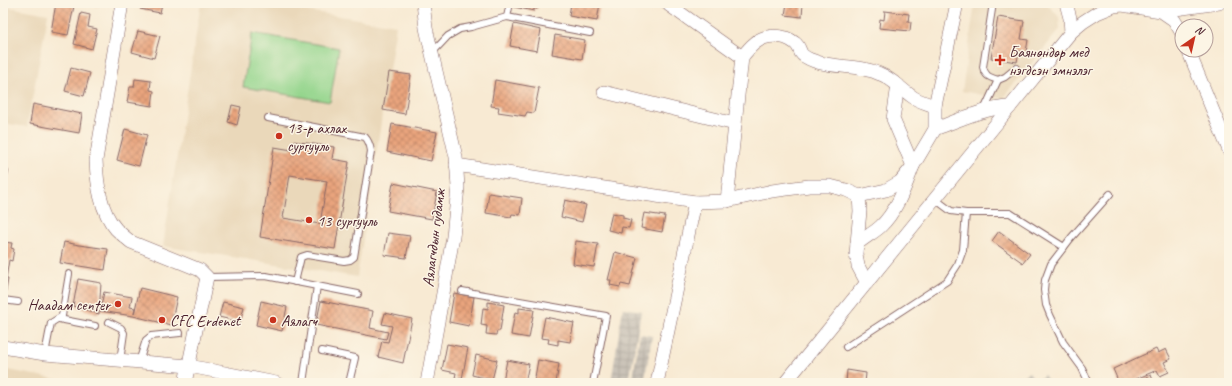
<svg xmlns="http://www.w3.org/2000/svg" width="1232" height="386" font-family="Caveat,sans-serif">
<defs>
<pattern id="industrial-grid" width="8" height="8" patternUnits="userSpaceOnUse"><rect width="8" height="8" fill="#cac3b8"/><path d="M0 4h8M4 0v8" fill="none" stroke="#afa79e"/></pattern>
<pattern id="building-cross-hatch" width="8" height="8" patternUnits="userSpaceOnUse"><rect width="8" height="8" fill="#e9a47d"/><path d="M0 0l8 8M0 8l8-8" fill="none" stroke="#bf8567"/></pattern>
</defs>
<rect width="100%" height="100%" fill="#fcf5e5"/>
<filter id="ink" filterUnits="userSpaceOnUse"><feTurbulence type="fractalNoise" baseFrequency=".025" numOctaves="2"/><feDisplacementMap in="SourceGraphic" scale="8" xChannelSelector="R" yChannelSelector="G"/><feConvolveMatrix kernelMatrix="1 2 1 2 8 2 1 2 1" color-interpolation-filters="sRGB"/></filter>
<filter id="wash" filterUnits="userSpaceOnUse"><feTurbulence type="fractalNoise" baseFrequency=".012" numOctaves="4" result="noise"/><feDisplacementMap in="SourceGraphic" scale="16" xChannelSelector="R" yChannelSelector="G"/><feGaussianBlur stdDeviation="0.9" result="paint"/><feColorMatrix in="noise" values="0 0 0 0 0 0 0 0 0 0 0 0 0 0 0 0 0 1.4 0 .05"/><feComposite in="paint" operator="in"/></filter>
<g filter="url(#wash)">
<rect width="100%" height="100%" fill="#f8ead3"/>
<!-- built -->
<g fill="#ead8ba">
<path d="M201,3H257L396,25L357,277L163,246Z"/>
<path d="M975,3H1046L1059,17L1060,29L1003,99L962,91Z"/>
<path d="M3,6L48,14L27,127L3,123Z"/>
<path d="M3,369L60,380L62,383H3Z"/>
</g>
<!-- industrial -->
<g fill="url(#industrial-grid)">
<path d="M623,308L641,311L629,383H611Z"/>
<path d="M640,334L652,336L644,383H632Z"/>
<path d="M1029,372L1036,381L1044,375L1050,383H1015Z"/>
</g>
<!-- grass -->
<path fill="#94d58d" stroke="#6f7a5c" d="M252,33L339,48L330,102L243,87Z"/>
<g id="blocks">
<!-- building -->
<g fill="url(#building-cross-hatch)" fill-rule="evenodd">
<path d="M56,3L74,6L68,35L51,32Z"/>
<path d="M88,3H99L98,6Z"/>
<path d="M142,3H162L160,13L140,9Z"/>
<path d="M515,3H539L537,9L534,8V11L514,7Z"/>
<path d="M571,3H600L597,21L569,16Z"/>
<path d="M787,3H803L802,17L785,15Z"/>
<path d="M885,11L909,14L908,22H911L910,31L879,28L880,19L884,20Z"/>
<path d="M81,13L90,15L88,27L97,29L92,49L74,44Z"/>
<path d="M998,17L1024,21L1021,39L1028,40L1026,52L1019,51L1017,62L991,58Z"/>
<path d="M514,24L541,30L537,51L510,46Z"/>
<path d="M138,31L160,36L154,58L132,52Z"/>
<path d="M555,35L585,40L582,59L552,54Z"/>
<path d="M71,68L90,73L84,96L65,91Z"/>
<path d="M389,72L411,75L405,114L383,110Z"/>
<path d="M135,79L151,81L150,90L154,91L152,106L127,102L130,87H134Z"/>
<path d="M495,80L539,88L534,113L527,112L525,116L498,112L499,107L491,106Z"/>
<path d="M33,104L82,114L79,133L30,124Z"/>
<path d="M232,105L241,107L237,125L228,122Z"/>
<path d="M392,124L437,132L431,161L387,152Z"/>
<path d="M125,129L147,135L139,166L117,160Z"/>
<path d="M293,141L334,147L332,159L349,162L335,249L260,237L274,147L292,150ZM290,175L327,181L320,224L283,218Z"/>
<path d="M393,183L437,192L432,219L388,211Z"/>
<path d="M489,193L522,198L520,215L512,214L511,217L486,213Z"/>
<path d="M565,200L586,205L582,222L561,217Z"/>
<path d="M612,213L623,215V218L631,220L629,228L622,227L621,233L608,230Z"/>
<path d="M644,213L665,216L662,232L641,228Z"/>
<path d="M999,231L1030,254L1023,263L992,241Z"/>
<path d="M388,233L410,236L406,258L384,255Z"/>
<path d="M576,241L598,244L594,267L573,264Z"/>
<path d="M3,242L12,243L11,248L14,249L12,261L9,260L6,279H8L6,291H3Z"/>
<path d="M64,242L79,245L108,249L105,270L60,263Z"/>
<path d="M615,252L637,258L630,286L621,284L620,287L610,285L611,280H608Z"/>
<path d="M78,279L101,283L99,314L73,306Z"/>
<path d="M140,288L177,297L171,325L133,316L100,311L104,292L132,297L130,307L135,308L134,314Z"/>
<path d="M454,293L474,297L469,326L449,322Z"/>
<path d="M261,301L287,307L282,331L256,325Z"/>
<path d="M321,301L373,311L370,328L388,332L386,339L316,325Z"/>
<path d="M223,302L244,307L240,322L219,317Z"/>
<path d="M488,302L504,305L500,331H497L496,335L486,334L487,326L481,325L483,308L488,309Z"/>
<path d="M519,308L534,310L529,338L511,335L515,312L519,313Z"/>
<path d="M385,313L412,319L403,363L378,357L382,341L388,342L392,326L382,324Z"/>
<path d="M545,317L574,323L570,342L558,340V345L548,343L549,339L541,338Z"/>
<path d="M447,344L468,348L462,379L455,378L456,373L442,370Z"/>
<path d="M1156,349L1158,353L1166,349L1171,359L1164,362L1169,372L1160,376L1157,370L1127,383H1119L1113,369Z"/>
<path d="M476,355L497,360L492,380L472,375Z"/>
<path d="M507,360L529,364L525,383H514L503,381Z"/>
<path d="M538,360L559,364L556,383H534Z"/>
<path d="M847,370L866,373L865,383H846Z"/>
<path d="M1151,375L1154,383H1134Z"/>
</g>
</g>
</g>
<g filter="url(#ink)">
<use href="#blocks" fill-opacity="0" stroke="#876666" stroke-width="1"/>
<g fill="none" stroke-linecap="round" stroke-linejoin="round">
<!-- lane casing -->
<g stroke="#876666" stroke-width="8">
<g id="lane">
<path d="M507,17L510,3"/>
<path d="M432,53L448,36L460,29L471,27L507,17L590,33"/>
<path d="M998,80L1005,77L1016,68"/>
<path d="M984,110L998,80C989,77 985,76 983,67L993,3"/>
<path d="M268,118L365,137C369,141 370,145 371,151L354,257L350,260L344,261L307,255L301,257L295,282"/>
<path d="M3,179L5,172"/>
<path d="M935,199L951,211L966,213H1010L1064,247"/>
<path d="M207,277L266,276L358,294"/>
<path d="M462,291L606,316L593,383"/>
<path d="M3,300L18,302"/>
<path d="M59,319L95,326"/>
<path d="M109,322L121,328L124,333L120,361"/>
<path d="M846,347L947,281L958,264L963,250L966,213"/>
<path d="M322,351L355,358L349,383"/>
<path d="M45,354L51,323L62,316L69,274"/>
<path d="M139,362L146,340L151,336L180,333"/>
<path d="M303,383L317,286"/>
<path d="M1089,383L1082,368L1063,342L1050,315L1046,305L1044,290L1045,280L1051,264L1071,238L1110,194"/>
</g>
</g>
<!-- street casing -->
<g stroke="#876666" stroke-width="14">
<g id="street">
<path d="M122,3L96,160C97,183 100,211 116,229C121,234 126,238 131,242L200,270L207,277L185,383"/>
<path d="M423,3L426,28L456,157L458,187L453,237L427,383"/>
<path d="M1066,3L1070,18L1071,32"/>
<path d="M669,5L742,57L727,201L772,191L809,186H830L846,190L859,196L860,211L856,254L858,266L867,283"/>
<path d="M1161,11L1219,3"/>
<path d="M1188,50L1229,150"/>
<path d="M742,57C746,52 750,47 755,43C765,34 784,34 795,43C799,46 799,49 801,53C804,58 812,60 817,62C838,68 860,65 880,74C891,78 900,88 910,95C917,101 926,103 935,106"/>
<path d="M604,92L735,124"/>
<path d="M935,129C959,120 984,108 1010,107"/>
<path d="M456,165L695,202L657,383"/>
<path d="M859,196L886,190L900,182L913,166L935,129V106L957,3"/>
<path d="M695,202L727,201"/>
<path d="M857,244C864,238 873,233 880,227C897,211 905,187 913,166L893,119L898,85"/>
<path d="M3,347L45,354L189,366L276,383"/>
<path d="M785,383L1071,32L1083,22L1097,13L1114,6L1122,5L1161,11L1174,20L1182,33"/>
</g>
</g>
<!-- lane -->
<use href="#lane" stroke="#fff" stroke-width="6"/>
<!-- street -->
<use href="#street" stroke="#fff" stroke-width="13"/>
</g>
</g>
<!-- markers -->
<g fill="#c8321e" stroke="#fcf5e5" stroke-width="1.5">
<path d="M998 54h4v4h4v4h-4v4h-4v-4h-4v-4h4z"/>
<circle cx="279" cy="136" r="4"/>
<circle cx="309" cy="220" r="4"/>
<circle cx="118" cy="304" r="4"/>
<circle cx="162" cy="320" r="4"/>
<circle cx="273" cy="320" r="4"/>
</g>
<g text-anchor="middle" stroke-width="3" stroke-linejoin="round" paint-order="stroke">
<!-- poi labels -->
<g font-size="16" fill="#4a1f2b" stroke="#fcf5e5" text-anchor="start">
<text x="1009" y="57">Баянөндөр мед<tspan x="1009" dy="18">нэгдсэн эмнэлэг</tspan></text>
<text x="287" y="133">13-р ахлах<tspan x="287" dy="18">сургууль</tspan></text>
<text x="317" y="226">13 сургууль</text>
<text x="110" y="310" text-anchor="end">Наадам center</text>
<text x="170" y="326">CFC Erdenet</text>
<text x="281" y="326">Аялагч</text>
</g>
<!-- street labels -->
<g font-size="16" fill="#4a1f2b" stroke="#fcf5e5">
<text transform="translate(433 238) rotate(-83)" y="6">Аялагчдын гудамж</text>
</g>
</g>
<!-- margin -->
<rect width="1232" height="386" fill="none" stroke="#fcf5e5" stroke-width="16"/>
<!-- north arrow -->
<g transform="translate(1194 38) rotate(34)"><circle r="19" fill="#fcf5e5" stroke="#b59f9b"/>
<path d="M0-3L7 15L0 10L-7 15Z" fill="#c8321e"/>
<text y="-6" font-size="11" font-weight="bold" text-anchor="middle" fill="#4a1f2b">N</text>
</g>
</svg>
